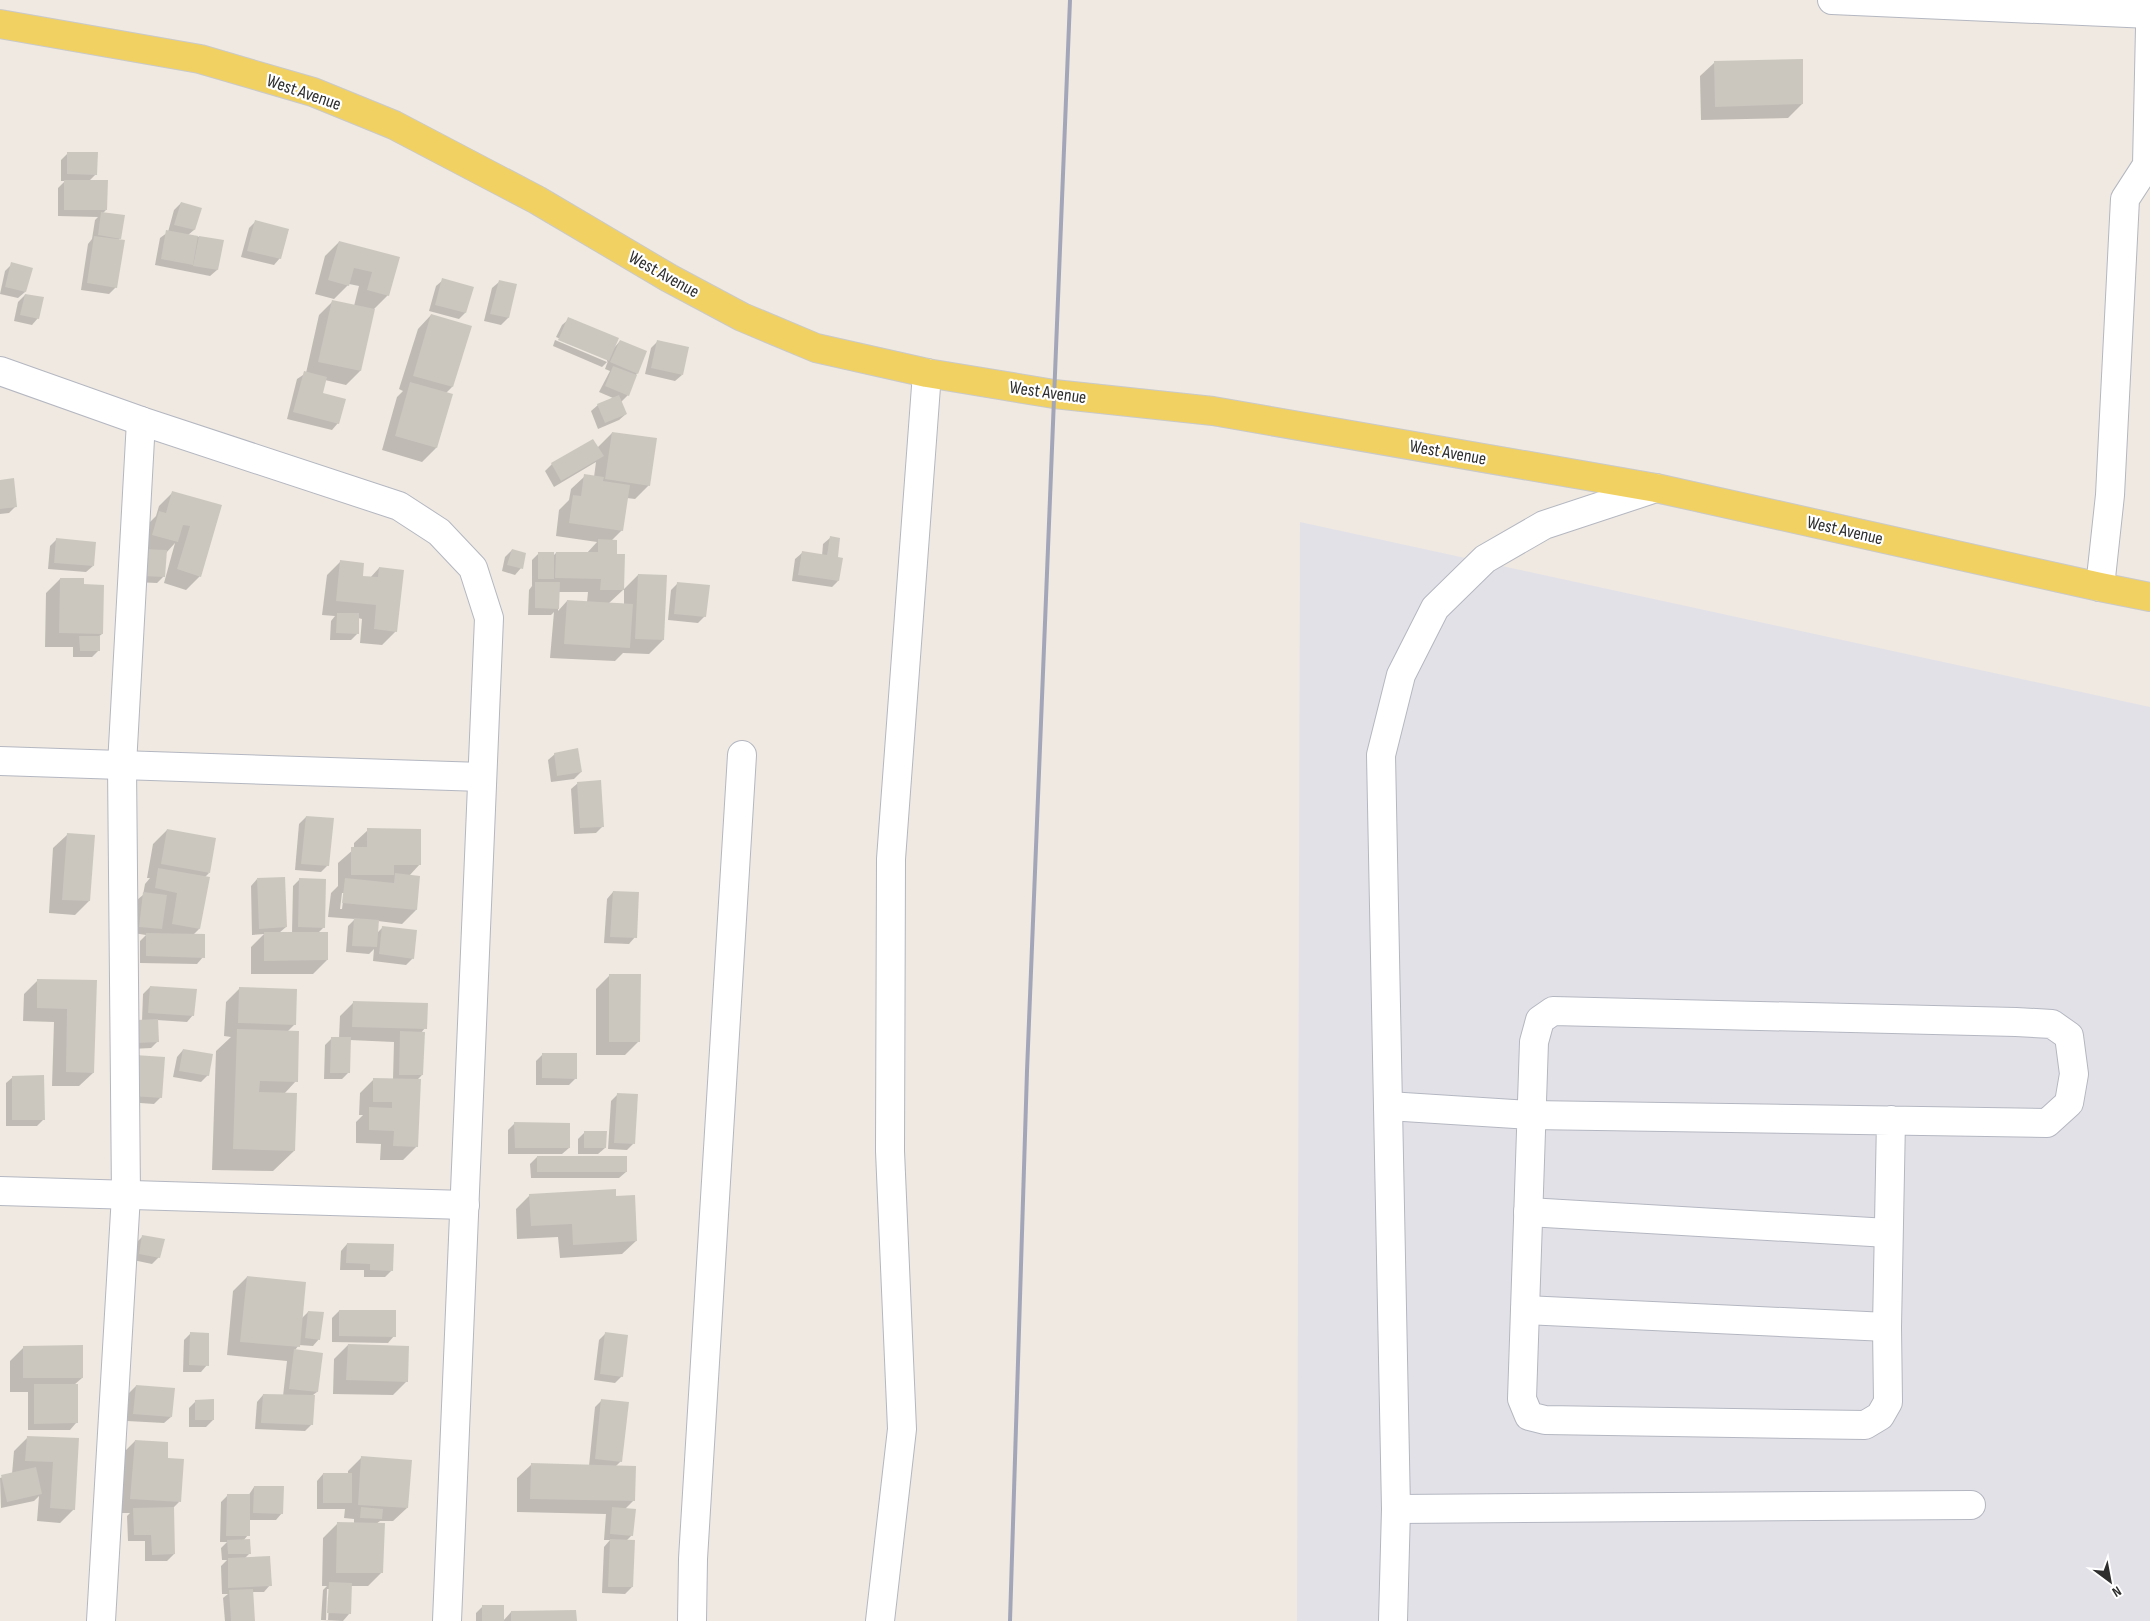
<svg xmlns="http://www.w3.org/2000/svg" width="2150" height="1621" font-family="'Sofia Sans Condensed',sans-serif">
<rect width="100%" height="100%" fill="#efe9e1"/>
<!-- industrial -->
<path fill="#e3e1e8" d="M1300,522L2150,707V1621H1297Z"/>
<!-- shadow -->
<g fill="#0003" fill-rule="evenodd">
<path d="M1714,63L1802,104L1788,118L1701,120L1700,76Z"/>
<path d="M68,153L96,174L89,181L106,210L103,213L120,238L118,241L116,287L109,294L81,290L88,244L92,239L95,220L98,217L58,216V188L65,181H61V160Z"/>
<path d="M181,203L200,209L194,230L188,235L223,241L217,270L210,276L155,265L160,238L168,232L174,210Z"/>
<path d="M256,221L280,258L274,265L241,257L249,228Z"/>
<path d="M339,242L398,258L388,295L374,309L360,371L346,385L325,380L321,394L338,423L332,430L287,419L297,379L306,373L319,315L333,301L354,306L359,286L349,284L334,299L315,294L325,256Z"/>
<path d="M12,264L25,292L18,298L0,294L5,271Z"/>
<path d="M443,280L472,287L465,313L459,319L429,311L436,286Z"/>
<path d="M499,282L516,285L508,318L501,325L484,321L492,288Z"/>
<path d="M25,295L38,318L32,325L14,321L18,302Z"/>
<path d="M431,315L471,327L452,387L446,393L436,448L422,462L382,450L397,397L403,391L399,389L418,329Z"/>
<path d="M569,319L614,348L620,341L637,373L628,395L621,402L626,414L619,420L598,429L591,411L598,405L613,398L599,392L610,371L605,369L608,361L602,367L553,346L555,340L607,362V359L556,337L562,325Z"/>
<path d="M658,341L682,375L675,381L645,374L651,348Z"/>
<path d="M612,433L649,485L635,499L627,498L622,530L611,541L616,555L623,590L609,603L624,604V589L638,575L663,640L649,654L623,653L615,661L550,658L554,612L551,615H528L529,590L532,586V560L539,553L553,556L556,553L586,554L597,542L556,536L559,510L569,500L571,489L585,476L594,477L596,462L554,487L545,471L552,464L593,440L597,448ZM558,592H588L587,602L567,601L558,611Z"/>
<path d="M0,481L16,506L9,513L0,514Z"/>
<path d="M172,493L220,506L200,576L186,590L164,583L175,543L166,553L164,576L157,583L135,582L146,526L156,516L159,506Z"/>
<path d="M830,538L836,558L838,581L832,587L792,581L795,559L802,553L822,556L823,544Z"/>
<path d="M57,539L93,566L86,572L48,569L50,546Z"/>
<path d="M512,550L521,568L515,575L502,571L505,557Z"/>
<path d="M341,561L361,577L370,578L379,568L396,631L382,645L360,643L362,619L358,618V633L351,640H330L331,621L335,616L322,615L327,575Z"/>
<path d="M60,579L102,634L98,637L99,650L92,657H73V647H45L46,593Z"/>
<path d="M678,583L705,616L698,623L668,620L671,590Z"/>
<path d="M555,754L581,772L574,779L551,782L548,760Z"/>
<path d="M578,783L603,826L596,833L574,834L571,789Z"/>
<path d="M306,817L328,865L321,872L295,870L299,824Z"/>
<path d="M167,830L209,873L204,878L199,929L193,935L203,957L197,964L140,963V941L146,935L133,933L137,900L143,895L145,884L150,878H147L153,844Z"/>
<path d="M368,830L420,864L409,876L416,910L402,924L378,921L377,933L383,927L413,958L406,965L373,961L374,949L369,954L346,952L348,926L355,919L328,917L331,893L338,886V863L354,849V843ZM342,893H344L342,909H340Z"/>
<path d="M67,835L89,901L75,915L49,913L53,848Z"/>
<path d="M257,879L286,927L279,933H292L293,886L300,879L324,927L318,933L327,960L313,974H251V947L264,934L252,935L251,886Z"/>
<path d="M613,892L635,937L629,944L604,943L607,899Z"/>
<path d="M610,975L639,1041L625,1055H596V989Z"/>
<path d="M38,980L96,981L93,1073L79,1086H52L54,1022L23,1021L24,994Z"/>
<path d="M150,987L193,1015L187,1022L157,1020L158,1041L151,1048L131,1049L142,1021L143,994Z"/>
<path d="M240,988L295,1024L287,1032L296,1081L284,1094L294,1151L273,1171L212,1170L216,1051L231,1037L224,1036L226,1002Z"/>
<path d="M353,1003L425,1028L421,1033L422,1075L417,1080V1146L403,1160H380L381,1144L356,1143V1122L363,1115H359L360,1093L374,1079H393L394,1042L350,1040L348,1073L342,1079H324L325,1045L332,1038H339L340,1016Z"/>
<path d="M183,1050L208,1075L201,1082L173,1077L177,1057Z"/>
<path d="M543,1054L576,1078L569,1085H536V1061Z"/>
<path d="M129,1063L161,1097L154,1104L126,1102Z"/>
<path d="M13,1077L44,1119L37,1126H6V1083Z"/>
<path d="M618,1094L633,1144L627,1150L608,1149L611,1101Z"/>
<path d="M515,1123L569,1148L562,1154H508V1130Z"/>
<path d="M585,1132L605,1148L598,1154H578V1139Z"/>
<path d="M537,1157L626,1172L619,1178H531L530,1164Z"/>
<path d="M530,1195L636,1241L622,1254L560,1258L558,1237L517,1239L516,1209Z"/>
<path d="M143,1236L159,1257L152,1264L133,1260L136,1243Z"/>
<path d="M347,1244L392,1270L385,1277H364V1270H340L341,1251Z"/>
<path d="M247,1277L301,1319L308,1312L319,1339L313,1346L299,1345L295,1350L317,1392L313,1395L312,1424L305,1431L255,1429L257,1402L263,1395L283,1396L287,1361L227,1355L233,1291Z"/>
<path d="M339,1311L394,1336L388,1343L332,1342V1318Z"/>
<path d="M191,1333L207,1365L201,1372H183L184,1340Z"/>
<path d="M605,1334L622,1376L615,1383L594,1380L599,1340Z"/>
<path d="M348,1345L407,1381L393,1395L333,1394L334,1359Z"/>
<path d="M24,1347L82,1378L74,1385L76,1423L70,1430H28V1392H10V1361Z"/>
<path d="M136,1386L171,1417L164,1423L127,1421L129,1393Z"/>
<path d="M602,1400L621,1461L616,1466L634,1500L625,1509L632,1535L626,1541L632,1587L625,1594L602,1593L604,1547L610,1540H604L606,1514L517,1512V1478L531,1465L589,1466L595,1407Z"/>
<path d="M196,1401L213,1420L206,1427H189V1408Z"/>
<path d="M28,1437L78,1439L74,1509L60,1523L37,1521L39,1496L34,1501L1,1508L0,1478L12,1474L14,1451Z"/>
<path d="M135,1441L166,1459L179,1502L173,1508L174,1554L167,1561H145V1541H128L127,1516L130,1513H117L121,1455Z"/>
<path d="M362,1457L407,1508L393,1521H380L376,1524L382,1572L368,1586H351L349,1614L343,1621L321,1620L323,1590L327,1586H322L323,1538L337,1524H354V1519L344,1518L345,1509H317V1481L323,1474H348V1471ZM327,1589H330L328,1620H326Z"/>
<path d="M254,1487L282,1513L276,1520H249L248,1535L243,1541L250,1553L244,1559L270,1585L264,1592H252L253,1621H225L223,1598L228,1594H222L221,1566L227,1560H222L221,1548L227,1542H220L221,1502L227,1496H248Z"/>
<path d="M483,1606L503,1621L511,1612L575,1621H476V1613Z"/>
</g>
<!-- building -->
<g fill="#cbc7bf">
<path d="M1803,59V104L1715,107L1714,61Z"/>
<path d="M67,152H98L97,175L67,174Z"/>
<path d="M64,180H108L107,210H64Z"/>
<path d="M181,202L202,208L195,230L174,225Z"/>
<path d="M101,212L125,215L121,239L98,235Z"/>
<path d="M255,220L289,229L281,259L247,251Z"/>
<path d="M166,230L198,236L193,265L161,259Z"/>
<path d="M94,236L125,240L117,288L87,283Z"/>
<path d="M199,236L224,240L218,270L193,266Z"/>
<path d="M339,241L400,257L389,296L367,290L372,272L354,268L349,286L328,280Z"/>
<path d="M11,262L33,268L26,292L5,287Z"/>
<path d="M442,278L474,287L466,313L435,305Z"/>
<path d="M499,280L517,284L509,318L490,314Z"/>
<path d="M25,294L44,297L39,319L20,315Z"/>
<path d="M332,300L375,309L361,371L318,362Z"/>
<path d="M431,314L472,326L453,387L413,376Z"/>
<path d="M568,317L619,338L609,361L558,340Z"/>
<path d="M620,340L647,351L638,374L610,362Z"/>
<path d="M657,340L689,347L683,375L651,368Z"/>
<path d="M613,366L637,375L629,396L605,386Z"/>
<path d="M304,371L327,377L323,393L346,399L339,424L293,412Z"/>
<path d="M410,382L453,394L437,448L395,436Z"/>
<path d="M619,395L627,414L605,423L597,404Z"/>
<path d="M612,432L657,438L650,486L605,479Z"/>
<path d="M593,439L604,456L561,481L551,463Z"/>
<path d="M584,474L604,477L603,481L630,485L623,531L569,523L573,495L581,496Z"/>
<path d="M14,478L17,507L0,509V480Z"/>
<path d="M172,491L222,505L201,577L177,569L190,526L183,525L178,542L152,535L159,511L166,513Z"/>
<path d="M830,536L840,538L838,557L843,558L839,581L798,575L802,551L827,555Z"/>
<path d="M56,538L96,542L94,566L54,563Z"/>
<path d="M598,539L617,540V554H625L624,590H600L601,579L555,578L556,552H598Z"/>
<path d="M143,549L167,550L165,577L142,576Z"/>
<path d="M512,549L526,553L523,569L507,565Z"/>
<rect x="538" y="552" width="16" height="27"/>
<path d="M340,560L364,563L363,576L378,577L379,567L404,570L397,632L374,629L376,605L336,601Z"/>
<path d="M638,574L667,575L664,640L635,639Z"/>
<path d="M60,578H84V584L104,585L103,634L59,633Z"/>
<path d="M535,582H560L559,609L535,608Z"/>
<path d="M677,582L710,585L706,617L674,614Z"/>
<path d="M567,600L633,604L630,648L564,644Z"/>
<path d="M337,613H359V634L336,633Z"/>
<path d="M79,636H100V651H80Z"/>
<path d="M578,748L582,772L557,776L554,753Z"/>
<path d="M601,780L604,827L580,828L577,782Z"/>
<path d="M306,816L334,818L329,866L301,864Z"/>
<path d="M367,828L421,829V865H394V875H351V847H367Z"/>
<path d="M167,829L216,838L210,873L161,864Z"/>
<path d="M67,833L95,835L90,901L62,900Z"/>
<path d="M158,868L210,877L200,929L172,924L177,893L155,888Z"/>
<path d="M395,873L420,876L417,910L342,903L345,878L394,883Z"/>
<path d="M285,877L287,927L259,929L257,878Z"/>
<path d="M299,878L326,879L325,928L298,927Z"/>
<path d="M613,891L639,892L637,938L610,937Z"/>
<path d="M143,892L167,895L162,929L139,927Z"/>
<path d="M354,918L379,920L377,947L352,946Z"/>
<path d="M382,926L417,930L414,959L379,954Z"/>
<path d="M264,932H328V960L264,961Z"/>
<path d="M146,933L205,934V958L146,956Z"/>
<path d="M609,974H641L640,1042H609Z"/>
<path d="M37,979L97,980L94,1073L66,1072L67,1009L37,1008Z"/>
<path d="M150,986L197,989L194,1016L148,1013Z"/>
<path d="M239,987L297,989L296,1025L238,1023Z"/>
<path d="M353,1001L428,1003L427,1029L352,1027Z"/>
<path d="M158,1019L159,1042L137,1043L136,1020Z"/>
<path d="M237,1029L299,1031L298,1082L260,1081L259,1092L297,1093L295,1151L233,1149Z"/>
<path d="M400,1031L425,1032L423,1075H399Z"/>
<path d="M331,1037H351L350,1073H330Z"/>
<path d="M183,1049L213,1054L209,1076L179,1071Z"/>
<path d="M542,1053H577V1079L542,1078Z"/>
<path d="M135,1055L165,1057L162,1098L132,1096Z"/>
<path d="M44,1075L45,1120H12V1076Z"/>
<path d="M373,1078L421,1079L418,1147L393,1146L394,1131L369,1130V1107L392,1108V1102H373Z"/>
<path d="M617,1093L638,1094L635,1144L614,1143Z"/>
<path d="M514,1122L570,1123V1148H515Z"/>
<path d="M584,1131H607L606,1148H584Z"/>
<rect x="537" y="1156" width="90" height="16"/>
<path d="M616,1189V1196L635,1195L637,1241L573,1245L572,1224L531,1226L529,1194Z"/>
<path d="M142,1235L165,1239L160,1258L139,1254Z"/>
<path d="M347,1243L394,1244L393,1271L370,1270V1264L346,1263Z"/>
<path d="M247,1276L306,1282L300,1347L240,1342Z"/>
<path d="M339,1310H396V1337L339,1336Z"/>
<path d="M308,1311L324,1312L320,1340L305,1338Z"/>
<path d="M190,1332L209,1333V1366L189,1365Z"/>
<path d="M605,1332L628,1335L623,1377L600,1374Z"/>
<path d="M348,1344L409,1346L408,1382L346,1380Z"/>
<path d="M83,1345V1378H23V1346Z"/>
<path d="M294,1349L323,1353L318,1392L289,1389Z"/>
<path d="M34,1384H78V1423L34,1424Z"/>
<path d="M136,1385L175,1388L172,1417L133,1414Z"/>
<path d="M263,1394L315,1395L313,1425L261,1423Z"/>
<path d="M214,1399V1420H195V1400Z"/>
<path d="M601,1399L629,1402L622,1462L595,1459Z"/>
<path d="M27,1436L79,1438L75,1510L50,1508L53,1462L25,1461Z"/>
<path d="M135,1440L168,1442V1458L184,1459L181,1502L130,1499Z"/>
<path d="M361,1456L412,1460L408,1508L358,1505Z"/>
<path d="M531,1463L636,1466L635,1501L530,1499Z"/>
<path d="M36,1467L42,1494L7,1502L1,1475Z"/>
<rect x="323" y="1473" width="29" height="30"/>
<path d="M254,1486H284L283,1514L253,1513Z"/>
<path d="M227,1494H250V1536H226Z"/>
<path d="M174,1507L175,1554L152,1555L151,1535H134L133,1508Z"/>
<path d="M361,1507L383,1509L382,1519L360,1518Z"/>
<path d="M612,1507L636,1509L633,1536L610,1534Z"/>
<path d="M337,1522L385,1523L383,1573H336Z"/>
<path d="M250,1539L251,1554H228L227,1540Z"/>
<path d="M610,1539L635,1540L633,1587H608Z"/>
<path d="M270,1556L272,1586L228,1588V1558Z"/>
<path d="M329,1582L352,1583L351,1614L327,1613Z"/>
<path d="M253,1589L255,1621H231L229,1590Z"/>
<rect x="482" y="1605" width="22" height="16"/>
<path d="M576,1610L577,1621H511V1611Z"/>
</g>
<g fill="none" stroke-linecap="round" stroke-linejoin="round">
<!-- minor casing -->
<g stroke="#b4b7c1" stroke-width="30">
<g id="minor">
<path d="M1832,0L2150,14"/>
<path d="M0,371L141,421L399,506L439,532L473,568L489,618L447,1621"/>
<path d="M2100,587L2110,495L2125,199L2147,165L2150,28"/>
<path d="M0,761L482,777"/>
<path d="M1388,1106L1531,1115L2047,1123L2069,1103L2074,1074L2069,1036L2052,1024L2016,1022L1553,1011L1540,1020L1534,1042L1522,1399L1529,1416L1545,1420L1865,1425L1880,1416L1888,1402L1887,1327L1891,1120"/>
<path d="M0,1191L465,1205"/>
<path d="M1528,1212L1888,1233"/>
<path d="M1525,1310L1887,1327"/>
<path d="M1396,1509L1971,1505"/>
<path d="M101,1621L126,1195L122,765L141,421"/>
<path d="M692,1621L693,1559L742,755"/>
<path d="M880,1621L902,1429L890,1151L891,859L927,373"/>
<path d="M1393,1621L1396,1509L1381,755L1401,675L1435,608L1485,559L1544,525L1656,488"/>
</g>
</g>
<!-- major casing -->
<g stroke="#c9c9c9" stroke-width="30">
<path id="major" d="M0,24L200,59L313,92L394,125L537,200L669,278L742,317L816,348L927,373L1054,394L1213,411L1656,488L2100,587L2150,597"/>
</g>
<!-- minor -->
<use href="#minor" stroke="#fff" stroke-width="28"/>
<!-- major -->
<use href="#major" stroke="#f2d163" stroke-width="28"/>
<!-- rail -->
<path stroke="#a3a6b8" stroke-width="4" d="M1010,1621L1027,1071L1070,0"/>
</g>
<g text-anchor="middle" stroke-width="4.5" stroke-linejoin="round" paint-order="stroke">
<!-- street labels -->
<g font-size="18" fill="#2e2e2e" stroke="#fff">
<text transform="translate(304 92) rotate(19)" y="6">West Avenue</text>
<text transform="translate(664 274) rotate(29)" y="6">West Avenue</text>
<text transform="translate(1048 392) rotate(8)" y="6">West Avenue</text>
<text transform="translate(1448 452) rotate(10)" y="6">West Avenue</text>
<text transform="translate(1845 530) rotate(13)" y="6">West Avenue</text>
</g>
</g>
<!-- north arrow -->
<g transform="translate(2110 1581) rotate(148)" stroke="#ffffff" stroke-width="4" paint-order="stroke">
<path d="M0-4L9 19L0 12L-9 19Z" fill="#2e2e2e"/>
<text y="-8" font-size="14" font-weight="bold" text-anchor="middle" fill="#2e2e2e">N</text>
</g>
</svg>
